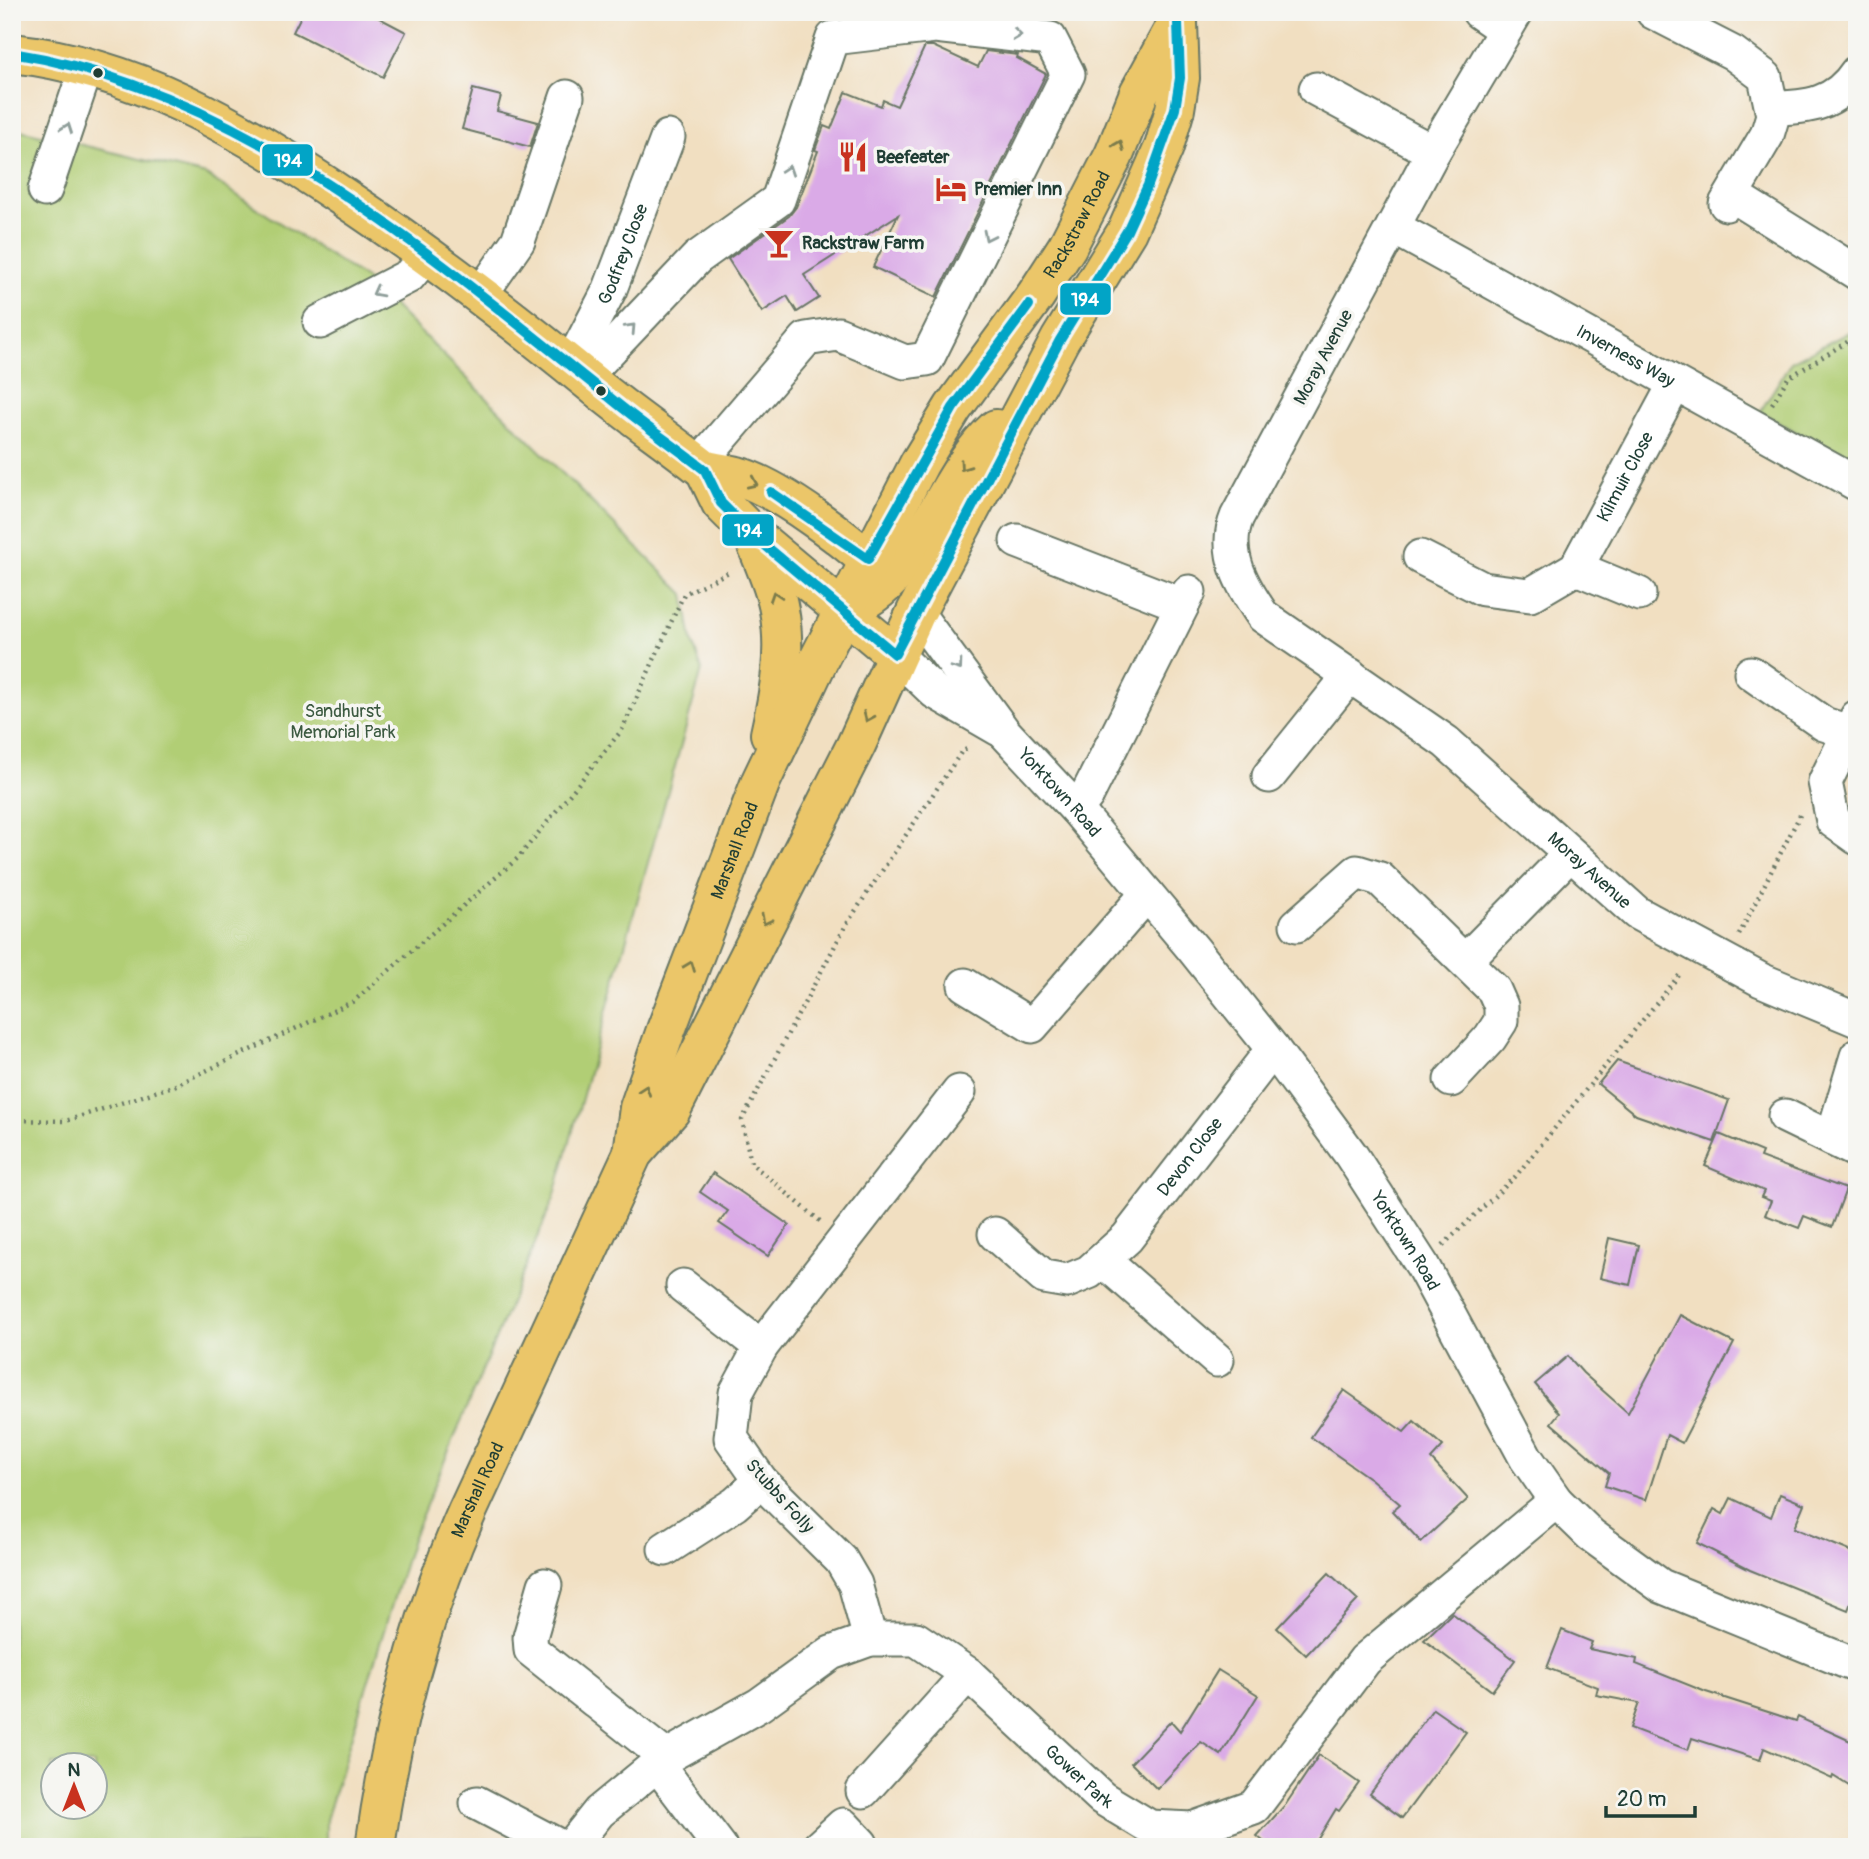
<svg xmlns="http://www.w3.org/2000/svg" width="1869" height="1859" font-family="Pangolin,sans-serif">
<rect width="100%" height="100%" fill="#f6f6f2"/>
<filter id="ink" filterUnits="userSpaceOnUse"><feTurbulence type="fractalNoise" baseFrequency=".0143" numOctaves="2"/><feDisplacementMap in="SourceGraphic" scale="14" xChannelSelector="R" yChannelSelector="G"/><feConvolveMatrix kernelMatrix="1 2 1 2 8 2 1 2 1" color-interpolation-filters="sRGB"/></filter>
<filter id="wash" filterUnits="userSpaceOnUse"><feTurbulence type="fractalNoise" baseFrequency=".00686" numOctaves="4" result="noise"/><feDisplacementMap in="SourceGraphic" scale="28" xChannelSelector="R" yChannelSelector="G"/><feGaussianBlur stdDeviation="1.57" result="paint"/><feColorMatrix in="noise" values="0 0 0 0 0 0 0 0 0 0 0 0 0 0 0 0 0 1.4 0 .05"/><feComposite in="paint" operator="in"/></filter>
<g filter="url(#wash)">
<rect width="100%" height="100%" fill="#f1dfc1"/>
<!-- green -->
<g fill="#b1ce75" stroke="#688654" stroke-width="2" fill-rule="evenodd">
<path d="M12,128L206,175L369,281L684,594L692,641L702,670L554,1198L412,1539L326,1820V1847H12ZM52,1764H94V1806H52Z"/>
<path d="M1857,328V465L1760,412L1791,362Z"/>
</g>
<g id="blocks">
<!-- building -->
<g fill="#daaae7">
<path d="M303,12H368L406,32L383,77L293,32Z"/>
<path d="M925,46H933L978,67L986,51L1018,55L1017,58L1046,74L936,297L873,267L898,215L804,275L819,298L797,312L787,296L762,312L728,259L789,216L796,207L818,151L815,150L824,126L831,129L846,92L881,106L883,100L897,106Z"/>
<path d="M473,89L501,96L497,111L538,122L530,147L462,129Z"/>
<path d="M1617,1061L1729,1100L1714,1142L1636,1115L1598,1084Z"/>
<path d="M1719,1134L1762,1152L1760,1157L1846,1189L1832,1227L1804,1216L1799,1228L1765,1215L1771,1201L1761,1197L1764,1191L1705,1166Z"/>
<path d="M713,1173L789,1225L768,1256L719,1223L728,1211L700,1192Z"/>
<path d="M1609,1238L1639,1245L1630,1285L1600,1278Z"/>
<path d="M1680,1315L1734,1343L1682,1443L1667,1435L1646,1500L1605,1486L1609,1473L1551,1423L1559,1413L1535,1384L1568,1356L1583,1373L1628,1413Z"/>
<path d="M1344,1390L1404,1432L1414,1421L1443,1446L1431,1459L1468,1499L1421,1542L1392,1511L1400,1504L1371,1479L1311,1437Z"/>
<path d="M1780,1494L1804,1504L1794,1528L1857,1554V1587L1848,1610L1750,1570L1697,1543L1714,1509L1723,1514L1731,1498L1771,1517Z"/>
<path d="M1329,1573L1358,1600L1306,1655L1277,1628Z"/>
<path d="M1452,1613L1515,1660L1492,1691L1424,1640Z"/>
<path d="M1562,1630L1592,1642L1589,1649L1637,1659L1636,1664L1706,1692L1796,1721L1798,1717L1857,1744V1791L1833,1776L1832,1779L1764,1748L1760,1760L1692,1738L1688,1750L1630,1728L1639,1703L1596,1695L1598,1687L1547,1668Z"/>
<path d="M1218,1670L1258,1695L1221,1755L1201,1742L1157,1789L1131,1763L1171,1721L1180,1731Z"/>
<path d="M1433,1709L1466,1732L1402,1818L1370,1794Z"/>
<path d="M1319,1755L1359,1783L1339,1811L1336,1809L1313,1847H1270L1257,1836L1286,1804Z"/>
</g>
</g>
</g>
<g filter="url(#ink)">
<use href="#blocks" fill-opacity="0" stroke="#687665" stroke-width="2"/>
<g fill="none" stroke-linecap="round" stroke-linejoin="round">
<!-- minor casing -->
<g stroke="#687665" stroke-width="37">
<g id="minor">
<path d="M1479,12L1505,30"/>
<path id="s1" d="M1516,12L1433,152L1237,517C1222,553 1243,587 1263,616L1446,742L1637,913L1761,980L1857,1020"/>
<path d="M1653,12L1733,53L1765,77L1773,115L1767,135L1726,204"/>
<path d="M1316,89L1433,152"/>
<path d="M1772,108C1808,108 1836,104 1857,72"/>
<path d="M45,190L87,66"/>
<path d="M1732,195L1857,273"/>
<path id="s2" d="M1393,227L1857,484"/>
<path d="M481,294L518,241L567,97"/>
<path d="M320,322L409,276L427,254"/>
<path id="s3" d="M570,366L610,289L668,137"/>
<path d="M584,377L697,258L778,200L833,38L935,26L1050,39L1068,74L927,359L905,362L838,334L806,339L698,465"/>
<path d="M1017,541L1182,605"/>
<path id="s4" d="M1420,557L1483,589L1530,595L1576,568L1675,384"/>
<path d="M1576,568L1639,594"/>
<path id="s5" d="M916,612L1004,732L1076,809L1194,950L1273,1049L1351,1155L1422,1265L1526,1458L1556,1501L1591,1535L1661,1586L1857,1666"/>
<path d="M895,654L935,692L999,729"/>
<path d="M1751,673L1824,724L1849,732"/>
<path d="M1857,717L1825,782L1833,821L1857,838"/>
<path d="M1269,776L1350,675"/>
<path d="M1076,809L1087,795L1189,592"/>
<path d="M1297,925L1357,872L1380,879L1494,990L1501,1006V1021L1490,1038L1451,1080"/>
<path d="M1465,961L1570,854"/>
<path d="M965,985L1032,1026L1147,894"/>
<path d="M1785,1116L1857,1151"/>
<path d="M1832,1139L1857,1056"/>
<path id="s6" d="M995,1234L1044,1277L1067,1281L1089,1272L1127,1238L1273,1049"/>
<path d="M1104,1261L1217,1360"/>
<path d="M683,1286L761,1347"/>
<path d="M665,1549L735,1504L761,1481"/>
<path d="M545,1585L530,1637L531,1650L666,1757"/>
<path d="M870,1639L855,1584L841,1560L761,1481L731,1438L736,1393L761,1347L959,1092"/>
<path d="M657,1764L720,1847"/>
<path d="M863,1791L968,1674"/>
<path d="M477,1803L561,1847"/>
<path id="s7" d="M571,1847L599,1812L666,1757L759,1705L831,1653L870,1639H916L968,1674L1102,1798L1150,1827L1192,1829L1254,1807L1365,1660L1556,1501"/>
<path d="M819,1847L843,1825L861,1844"/>
</g>
</g>
<!-- major casing -->
<g stroke="#687665" stroke-width="42">
<g id="major">
<path d="M12,53C134,66 240,128 340,195C429,254 513,319 595,386C631,416 669,441 705,470L721,503L754,536L895,654"/>
<path d="M705,470C715,472 727,473 737,476C778,487 855,545 884,576"/>
<path d="M754,538C763,561 775,586 779,610C787,652 779,694 770,734"/>
<path d="M843,610C920,585 939,480 996,429"/>
<path id="s8" d="M633,1153L639,1108L666,1030L761,781L820,657L919,464L953,408L1036,295L1067,247L1114,155L1139,93L1177,24"/>
<path id="s9" d="M375,1847C391,1731 420,1619 467,1512L633,1153L671,1110L856,745L916,612L1060,340L1127,231L1164,147L1175,109L1180,78L1178,23"/>
</g>
</g>
<!-- path -->
<g stroke="#687665" stroke-width="4.5" stroke-dasharray="2 5" stroke-linecap="butt">
<path d="M1772,404L1788,378L1857,336"/>
<path d="M1739,935L1800,815"/>
<path d="M12,1120L66,1121L176,1085L354,1001L518,858L622,730L684,594L731,571"/>
<path d="M820,1221L751,1163L742,1120L846,925L962,751L970,748"/>
<path d="M1443,1245L1515,1177L1681,973"/>
</g>
<!-- minor -->
<use href="#minor" stroke="#fff" stroke-width="33"/>
<!-- major -->
<use href="#major" stroke="#ebc669" stroke-width="38"/>
<!-- bus-1 casing -->
<g stroke="#f6f6f2" stroke-width="16">
<g id="bus-1">
<path d="M12,53C241,89 432,256 608,396C639,422 673,445 705,470L721,503L754,536L895,654L1060,340L1127,231L1148,185L1175,109L1180,78L1178,23"/>
<path d="M771,492L868,559L953,408L1029,305"/>
</g>
</g>
<!-- bus-1 -->
<use href="#bus-1" stroke="#02a4c6" stroke-width="10"/>
</g>
<!-- one-way arrows -->
<defs><path id="oneway-chevron" d="M-2-3.5L2.5 0L-2 3.5" fill="none" stroke-width="1.6" stroke-linecap="round" stroke-linejoin="round" transform="scale(1.75)"/></defs>
<g stroke="#8f9e9a">
<use href="#oneway-chevron" transform="translate(1017 35) rotate(7)"/>
<use href="#oneway-chevron" transform="translate(67 128) rotate(-70)"/>
<use href="#oneway-chevron" transform="translate(788 170) rotate(-71)"/>
<use href="#oneway-chevron" transform="translate(988 236) rotate(116)"/>
<use href="#oneway-chevron" transform="translate(377 292) rotate(152)"/>
<use href="#oneway-chevron" transform="translate(631 328) rotate(-47)"/>
<use href="#oneway-chevron" transform="translate(958 666) rotate(54)"/>
</g>
<g stroke="#7b7b4c">
<use href="#oneway-chevron" transform="translate(1119 145) rotate(-68)"/>
<use href="#oneway-chevron" transform="translate(964 466) rotate(125)"/>
<use href="#oneway-chevron" transform="translate(753 483) rotate(24)"/>
<use href="#oneway-chevron" transform="translate(775 596) rotate(-108)"/>
<use href="#oneway-chevron" transform="translate(868 717) rotate(114)"/>
<use href="#oneway-chevron" transform="translate(766 920) rotate(117)"/>
<use href="#oneway-chevron" transform="translate(690 966) rotate(-69)"/>
<use href="#oneway-chevron" transform="translate(645 1090) rotate(-71)"/>
</g>
</g>
<!-- icons -->
<defs>
<g id="restaurant-bare" transform="scale(2.415)"><path d="M-5-6h1v4h1v-4h1v4h1v-4h1v5L-1.5 .5V6h-2V.5L-5-1ZM5-6V6H3V1.5H1.5Q1.5-4 5-6Z" fill="#c8321e" stroke="#f6f6f2" stroke-width="2.5" paint-order="stroke"/></g>
<g id="hotel-bare" transform="scale(2.415)"><path d="M-6-4.5h1.5V1H6V5H4.5V3h-9V5H-6ZM-4 0a1.8 1.8 0 1 1 3.6 0ZM.5 0V-2.5h3Q6-2.5 6 0Z" fill="#c8321e" stroke="#f6f6f2" stroke-width="2.5" paint-order="stroke"/></g>
<g id="bar-bare" transform="scale(2.415)"><path d="M-6-5H6L.8 .8V4.5H3.5V6h-7V4.5H-.8V.8Z" fill="#c8321e" stroke="#f6f6f2" stroke-width="2.5" paint-order="stroke"/></g>
</defs>
<g fill-rule="evenodd">
<use href="#restaurant-bare" x="853" y="157"/>
<use href="#hotel-bare" x="951" y="189"/>
<use href="#bar-bare" x="779" y="243"/>
</g>
<!-- markers -->
<g fill="#1f3d34" stroke="#f6f6f2" stroke-width="2.5">
<circle cx="98" cy="73" r="6"/>
<circle cx="601" cy="391" r="6"/>
</g>
<g text-anchor="middle" stroke-width="7" stroke-linejoin="round" paint-order="stroke">
<!-- poi labels -->
<g font-size="18" font-weight="bold" fill="#1f3d34" stroke="#f6f6f2" text-anchor="start">
<text x="876" y="163">Beefeater</text>
<text x="974" y="195">Premier Inn</text>
<text x="802" y="249">Rackstraw Farm</text>
</g>
<!-- street labels -->
<g font-size="18" fill="#1f3d34" stroke="#f6f6f2">
<text dy="6" stroke="none"><textPath href="#s8" startOffset="1036">Rackstraw Road</textPath></text>
<text dy="6" stroke="none"><textPath href="#s3" startOffset="124">Godfrey Close</textPath></text>
<text dy="6" stroke="none"><textPath href="#s2" startOffset="266">Inverness Way</textPath></text>
<text transform="translate(1323 357) rotate(-62)" y="6">Moray Avenue</text>
<text dy="6" stroke="none"><textPath href="#s4" startOffset="275">Kilmuir Close</textPath></text>
<text dy="6" stroke="none"><textPath href="#s5" startOffset="231">Yorktown Road</textPath></text>
<text dy="6" stroke="none"><textPath href="#s8" startOffset="320">Marshall Road</textPath></text>
<text dy="6" stroke="none"><textPath href="#s1" startOffset="1099">Moray Avenue</textPath></text>
<text dy="6" stroke="none"><textPath href="#s6" startOffset="266">Devon Close</textPath></text>
<text dy="6" stroke="none"><textPath href="#s5" startOffset="798">Yorktown Road</textPath></text>
<text dy="6" stroke="none"><textPath href="#s9" startOffset="373">Marshall Road</textPath></text>
<text transform="translate(780 1496) rotate(48)" y="6">Stubbs Folly</text>
<text dy="6" stroke="none"><textPath href="#s7" startOffset="628">Gower Park</textPath></text>
</g>
<!-- park labels -->
<g font-size="18" fill="#3c5a41" stroke="#f6f6f2">
<text x="343" y="717">Sandhurst<tspan x="343" dy="21">Memorial Park</tspan></text>
</g>
</g>
<g stroke="#f6f6f2" stroke-width="2.5">
<rect x="261" y="143" width="53" height="34" rx="7" fill="#02a4c6"/>
<rect x="1059" y="282" width="53" height="34" rx="7" fill="#02a4c6"/>
<rect x="721" y="513" width="54" height="34" rx="7" fill="#02a4c6"/>
</g>
<g font-size="19" text-anchor="middle" font-weight="bold" fill="#fff">
<text x="288" y="167">194</text>
<text x="1085" y="306">194</text>
<text x="748" y="537">194</text>
</g>
<!-- margin -->
<rect width="1869" height="1859" fill="none" stroke="#f6f6f2" stroke-width="42"/>
<!-- north arrow -->
<g transform="translate(74 1786)"><circle r="33" fill="#f6f6f2" stroke="#a0aca6" stroke-width="2"/>
<path d="M0-5L12 26L0 18L-12 26Z" fill="#c8321e"/>
<text y="-10" font-size="19" font-weight="bold" text-anchor="middle" fill="#1f3d34">N</text>
</g>
<!-- scale -->
<path d="M1606 1806v10h89v-10" fill="none" stroke="#1f3d34" stroke-width="3.5"/>
<text x="1617" y="1806" font-size="21" fill="#1f3d34" stroke="#f6f6f2" stroke-width="5" paint-order="stroke">20 m</text>
</svg>
